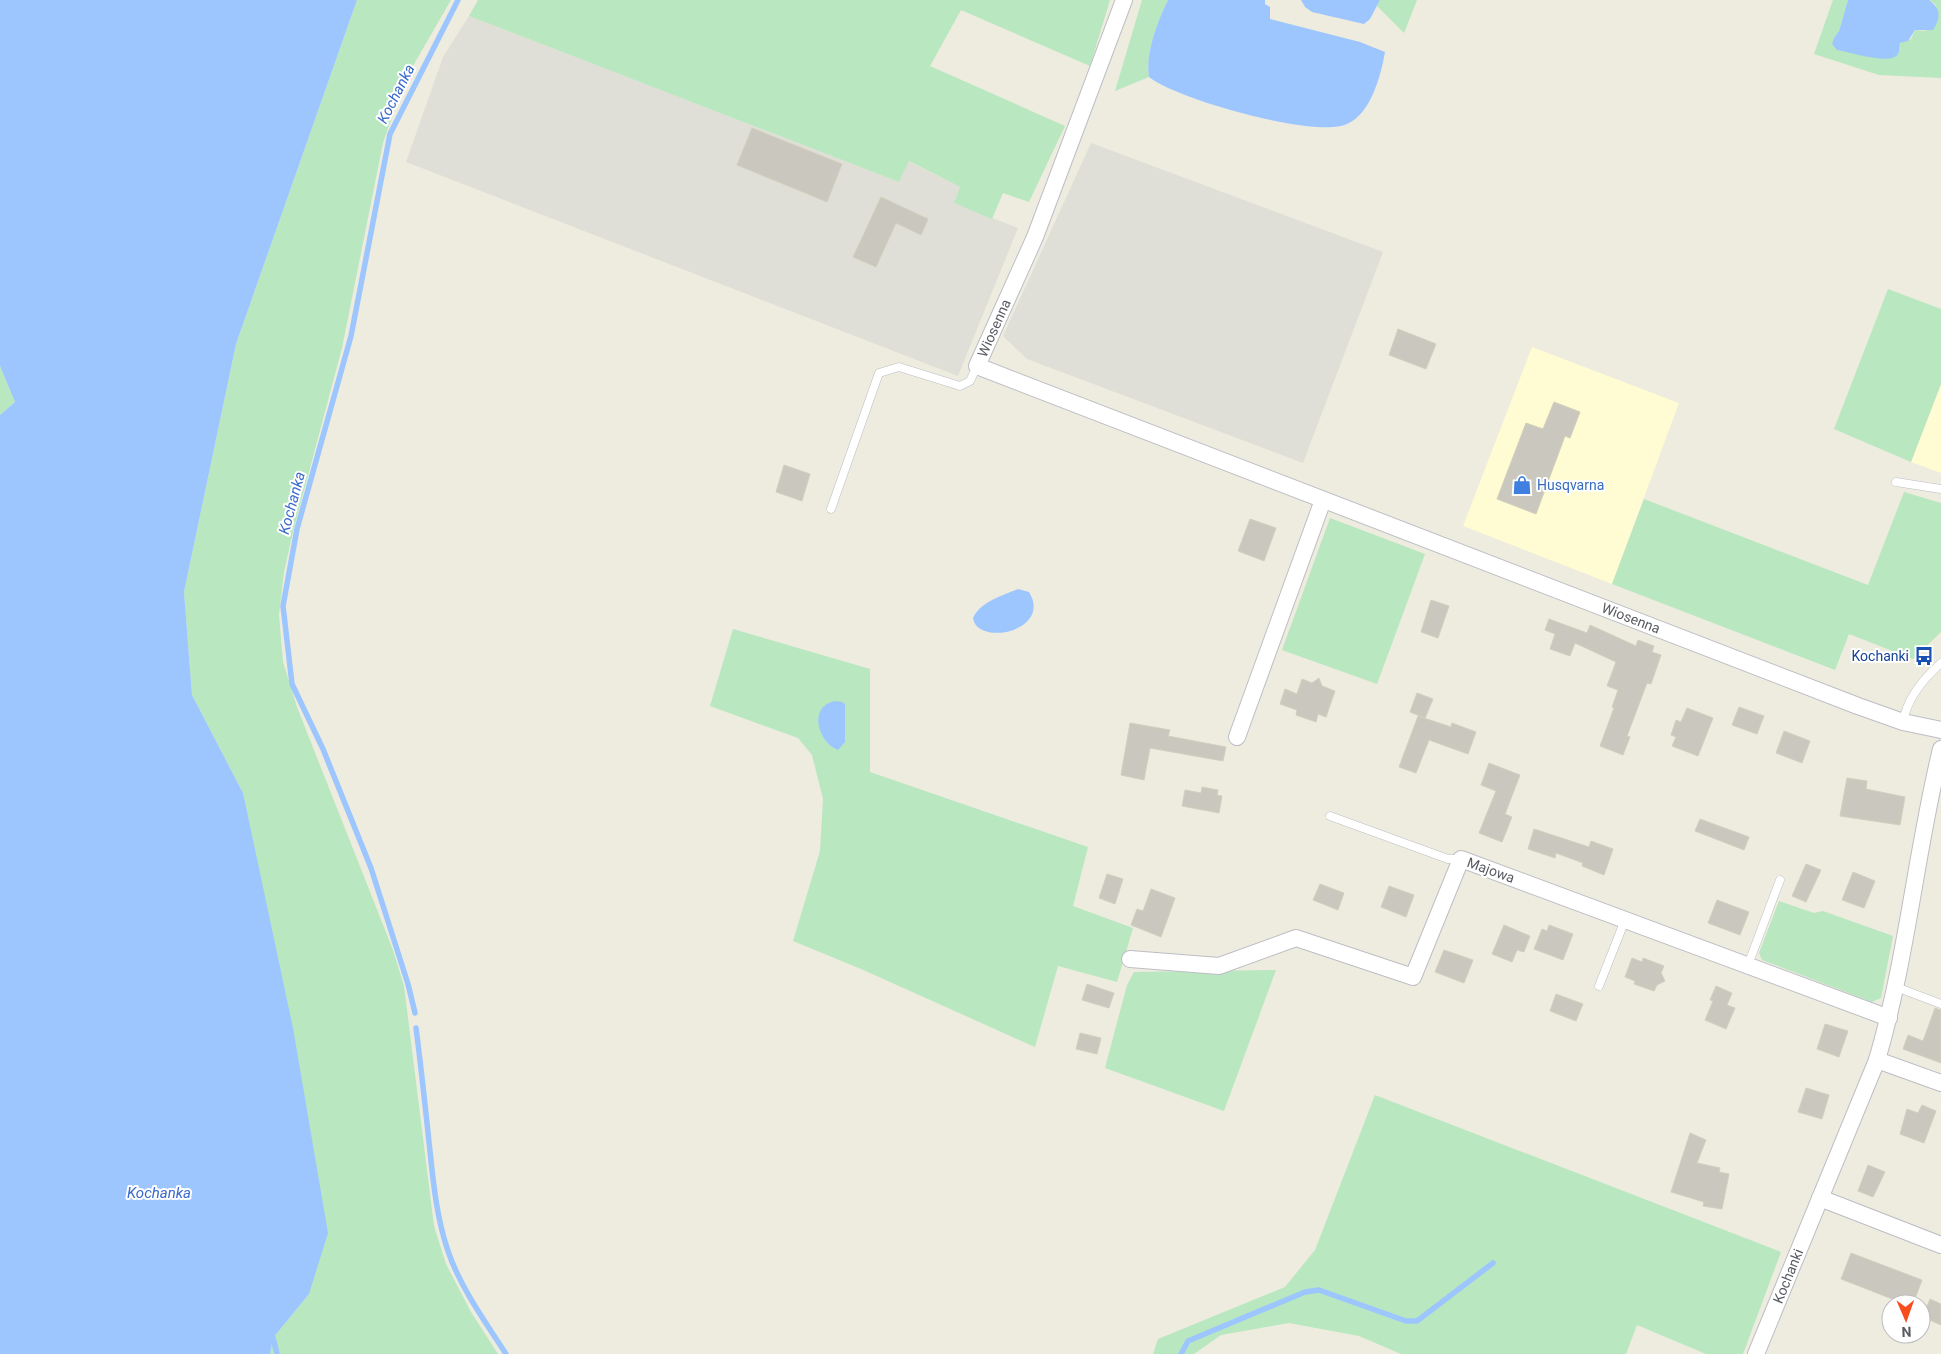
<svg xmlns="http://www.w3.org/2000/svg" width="1941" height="1354" font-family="Roboto,sans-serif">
<rect width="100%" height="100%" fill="#edecdf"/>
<!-- commercial -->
<g fill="#fffbd2">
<path d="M1532,347L1679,403L1612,584L1463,526Z"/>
<path d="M1941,384V473L1911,462Z"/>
</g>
<!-- industrial -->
<g fill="#e0dfd7">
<path d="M469,16L899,182L908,161L960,187L954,203L1018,228L958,376L406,162L443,57Z"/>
<path d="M1091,143L1383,252L1303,463L1027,359L1003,336Z"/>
</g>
<!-- green -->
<g fill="#b9e7c0">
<path d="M357,0H451L406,78L383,143L342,348L293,532L284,572L279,615L283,662L297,707L393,950L404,986L434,1226L446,1264L471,1312L498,1354H270L273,1338L309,1294L243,793L192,695L184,592L236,344Z"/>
<path d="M478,0H1110L1090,66L961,10L930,66L1065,126L1029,202L1003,193L992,219L954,203L960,187L909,161L899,182L469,16Z"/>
<path d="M1142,0H1168C1158,20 1145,54 1149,77L1115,91Z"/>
<path d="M1380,0H1417L1404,33L1377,6Z"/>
<path d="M1833,0H1848L1839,31L1834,38L1899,52L1900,43L1911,39L1915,30L1925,31L1936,5L1929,0H1941V78L1879,75L1814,54Z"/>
<path d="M1888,289L1941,309V384L1911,462L1834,429Z"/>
<path d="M0,366L15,402L0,415Z"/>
<path d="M1904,492L1941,503V632L1913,659L1849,634L1835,670L1612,584L1644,499L1868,585Z"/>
<path d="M1330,518L1425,554L1377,684L1282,650Z"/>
<path d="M733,629L870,669V772L1088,847L1073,906L1133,928L1117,982L1058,966L1035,1047L861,969L793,941L820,851L823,799L812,755L798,738L710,706Z"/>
<path d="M1779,901L1814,913L1823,911L1893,936L1881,998L1872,1002L1762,960L1759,953Z"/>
<path d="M1276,970L1224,1111L1105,1068L1127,985L1134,972Z"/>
<path d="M1375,1095L1781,1252L1743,1354H1706L1637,1325L1626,1354H1401L1359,1336L1289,1323L1221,1335L1194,1354H1153L1158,1339L1285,1287L1315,1250Z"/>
</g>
<!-- water -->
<g fill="#9dc6ff">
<path d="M0,0H357L236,344L184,592L192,695L243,793L293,1028L328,1233L309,1294L273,1338L270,1354H0V415L15,402L0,366Z"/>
<path d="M1168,0H1265V4L1270,7V19L1360,42L1385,52C1381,75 1371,114 1347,124C1316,139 1176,99 1149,77C1145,54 1158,20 1168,0Z"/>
<path d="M1301,0H1380L1370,19L1364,24L1312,12L1305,7Z"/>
<path d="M1848,0H1929C1941,9 1941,18 1933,30H1915L1908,41L1900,43C1899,49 1900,54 1895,57C1884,63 1849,52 1837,50L1832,44L1834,38L1839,31Z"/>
<path d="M1018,589L1029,592C1053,631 977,647 973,618C981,601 1002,596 1018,589Z"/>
<path d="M834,701L842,702L845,704V742L838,750C819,743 807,708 834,701Z"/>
</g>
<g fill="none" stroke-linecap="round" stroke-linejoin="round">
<!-- stream -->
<g stroke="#9dc6ff" stroke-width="5.5">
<path d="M415,1013L408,984L371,868L323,749L292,684L283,606L297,529L351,336L390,134L458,0"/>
<path d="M416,1028C421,1066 425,1104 429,1142C433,1179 436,1216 448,1251C460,1287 486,1323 506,1354"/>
<path d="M273,1338L277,1354"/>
<path d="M1181,1354L1188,1341L1305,1292L1319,1290L1406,1321H1417L1493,1263"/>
</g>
</g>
<!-- building -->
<g fill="#cac8be" stroke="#d2cfbd">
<path d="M752,128L842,164L827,202L737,165Z"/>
<path d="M881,197L928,219L921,235L896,223L876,267L853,257Z"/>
<path d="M1398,329L1436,344L1426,369L1389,355Z"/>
<path d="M1554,402L1580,412L1570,438L1565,436L1536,514L1497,499L1526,423L1543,429Z"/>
<path d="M784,465L810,474L802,501L776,492Z"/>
<path d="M1250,519L1276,528L1264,561L1238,551Z"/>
<path d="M1431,600L1449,606L1438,638L1421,632Z"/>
<path d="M1549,619L1587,633L1590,625L1636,646L1638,640L1654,646L1652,652L1661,655L1651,684L1647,683L1627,736L1630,737L1623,755L1600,746L1614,708L1612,707L1618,690L1607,686L1616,662L1575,643L1570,656L1550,649L1555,634L1545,630Z"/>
<path d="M1319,678L1322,686L1335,691L1326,717L1318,714L1316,722L1296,715L1297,710L1280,704L1285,689L1297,694L1302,679L1312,683Z"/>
<path d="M1417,693L1433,699L1425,718L1410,712Z"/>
<path d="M1739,707L1764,716L1757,734L1732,725Z"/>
<path d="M1687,708L1713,718L1698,756L1672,746L1676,737L1671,735L1676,720L1681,722Z"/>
<path d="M1418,716L1451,727L1452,723L1476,732L1468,754L1429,740L1416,773L1399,767Z"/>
<path d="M1130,723L1170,730L1168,736L1226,747L1223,761L1150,748L1144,780L1121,775Z"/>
<path d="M1784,731L1810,741L1802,763L1776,753Z"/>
<path d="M1489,763L1520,775L1505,814L1512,817L1502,842L1479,833L1496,791L1481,785Z"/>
<path d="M1847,778L1867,781L1866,789L1905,797L1900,825L1840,816Z"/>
<path d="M1202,787L1218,790L1217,795L1222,796L1219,813L1182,806L1185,790L1201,793Z"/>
<path d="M1700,819L1749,837L1744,850L1695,831Z"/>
<path d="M1534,829L1589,847L1591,841L1613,849L1604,875L1582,866L1583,863L1556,853L1555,858L1528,849Z"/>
<path d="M1806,864L1821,870L1806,902L1792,896Z"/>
<path d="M1853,872L1875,881L1864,908L1842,900Z"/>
<path d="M1107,874L1123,879L1115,904L1099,898Z"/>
<path d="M1320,884L1344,893L1338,910L1313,900Z"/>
<path d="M1389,886L1414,895L1406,917L1381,907Z"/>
<path d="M1151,889L1175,898L1161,937L1131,925L1137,909L1143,911Z"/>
<path d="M1717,900L1749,912L1740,935L1708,923Z"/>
<path d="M1504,925L1530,936L1524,952L1517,950L1512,962L1492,954Z"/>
<path d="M1549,925L1573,934L1563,960L1534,949L1542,929L1547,931Z"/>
<path d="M1444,950L1473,960L1464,983L1435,972Z"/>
<path d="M1632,958L1642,962L1643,958L1664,966L1661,973L1665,981L1657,985L1654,991L1634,984L1635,981L1625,977Z"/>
<path d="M1087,984L1114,993L1109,1008L1082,1000Z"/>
<path d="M1716,986L1732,993L1727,1005L1735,1008L1726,1029L1705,1020L1713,1001L1710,1000Z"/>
<path d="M1556,994L1583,1004L1576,1021L1550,1011Z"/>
<path d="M1935,1008L1941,1010V1063L1903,1049L1908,1035L1923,1041Z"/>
<path d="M1825,1024L1848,1031L1839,1057L1817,1049Z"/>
<path d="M1080,1033L1101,1038L1097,1054L1076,1049Z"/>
<path d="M1806,1088L1829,1095L1822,1119L1798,1112Z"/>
<path d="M1922,1105L1936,1111L1924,1143L1900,1134L1907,1109L1918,1113Z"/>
<path d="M1690,1133L1706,1140L1697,1163L1720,1168L1719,1172L1729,1174L1722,1209L1703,1206L1704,1202L1671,1192Z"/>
<path d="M1868,1165L1885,1172L1873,1197L1858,1191Z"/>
<path d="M1851,1253L1922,1280L1913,1304H1905L1841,1279Z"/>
<path d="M1930,1299L1941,1304V1325L1923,1317Z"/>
</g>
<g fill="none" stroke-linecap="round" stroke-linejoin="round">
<!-- lane casing -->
<g stroke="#bdbec5" stroke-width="9">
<g id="lane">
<path d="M1896,482L1941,489"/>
<path d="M831,509L879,373L899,367L960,386L970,381L977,366"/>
<path d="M1903,722C1907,698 1923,679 1941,663"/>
<path d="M1330,816L1448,859H1461"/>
<path d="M1748,965L1780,880"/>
<path d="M1599,986L1625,920"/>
<path d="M1896,987L1941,1004"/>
</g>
</g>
<!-- street casing -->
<g stroke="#bdbec5" stroke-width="18">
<g id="street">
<path d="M1124,0L1035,237L977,366L1858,706L1903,722L1941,730"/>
<path d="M1237,737L1323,500"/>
<path d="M1130,959L1219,966L1296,938L1413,977L1461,859L1889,1018"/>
<path d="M1877,1060L1941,1083"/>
<path d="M1820,1198L1941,1245"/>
<path d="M1756,1354L1877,1060C1907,958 1916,851 1941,749"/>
</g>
</g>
<!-- lane -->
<use href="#lane" stroke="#fff" stroke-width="8"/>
<!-- street -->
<use href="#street" stroke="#fff" stroke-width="16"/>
</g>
<!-- icons -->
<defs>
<g id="shop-bare" transform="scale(1.5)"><path d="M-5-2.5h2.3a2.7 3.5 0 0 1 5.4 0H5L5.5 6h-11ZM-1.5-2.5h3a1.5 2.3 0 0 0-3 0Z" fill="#3f7fe0" stroke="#fff" stroke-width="2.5" paint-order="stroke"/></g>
<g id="bus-bare" transform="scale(1.5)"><path d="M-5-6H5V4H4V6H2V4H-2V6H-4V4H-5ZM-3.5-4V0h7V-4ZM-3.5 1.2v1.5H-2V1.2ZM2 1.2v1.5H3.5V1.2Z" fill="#1a4fb4" stroke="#fff" stroke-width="2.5" paint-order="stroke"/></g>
</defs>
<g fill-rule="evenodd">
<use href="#shop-bare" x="1522" y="485"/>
<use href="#bus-bare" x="1924" y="656"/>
</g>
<g text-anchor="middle" stroke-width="4" stroke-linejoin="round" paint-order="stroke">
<!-- street labels -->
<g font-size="14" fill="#585b62" stroke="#fff">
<text transform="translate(994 328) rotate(-66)" y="5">Wiosenna</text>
<text transform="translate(1631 618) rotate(21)" y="5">Wiosenna</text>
<text transform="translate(1491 870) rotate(20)" y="5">Majowa</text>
<text transform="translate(1788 1276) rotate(-68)" y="5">Kochanki</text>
</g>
<!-- shop labels -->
<g font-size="14" fill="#366cbe" stroke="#fff" text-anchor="start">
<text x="1537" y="490">Husqvarna</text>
</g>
<!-- transit labels -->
<g font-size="14" fill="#164399" stroke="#fff" text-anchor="end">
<text x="1909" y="661">Kochanki</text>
</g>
<!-- water labels -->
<g font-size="15" font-style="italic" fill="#3869cb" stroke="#fff">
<text transform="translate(396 94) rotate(-63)" y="5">Kochanka</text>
<text transform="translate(292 503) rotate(-75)" y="5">Kochanka</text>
<text x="159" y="1198">Kochanka</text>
</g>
</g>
<!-- north arrow -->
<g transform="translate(1906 1319) rotate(178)"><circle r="24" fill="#ffffff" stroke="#bcbdc0"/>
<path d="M0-4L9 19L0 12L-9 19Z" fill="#f64e1d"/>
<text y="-8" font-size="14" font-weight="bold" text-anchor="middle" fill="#585b62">N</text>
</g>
</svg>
